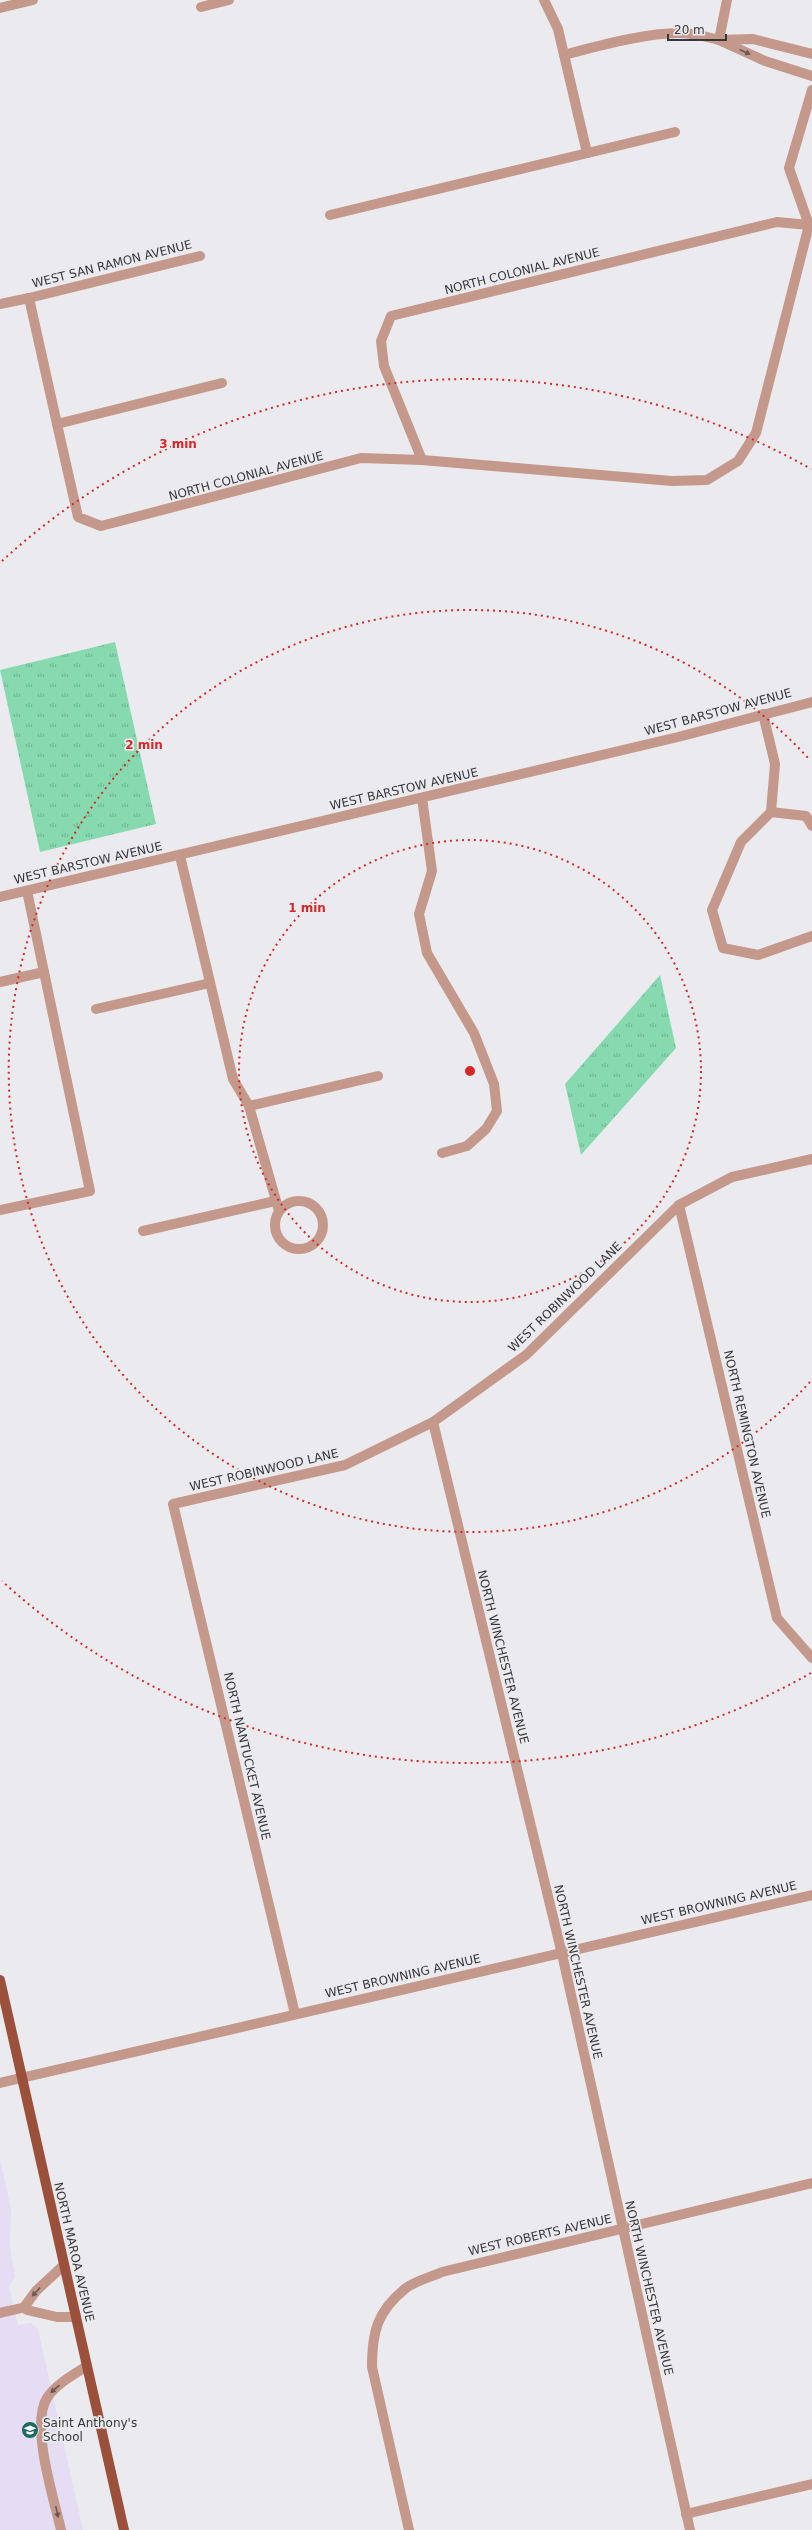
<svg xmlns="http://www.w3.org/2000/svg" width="812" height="2530" font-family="'DejaVu Sans',sans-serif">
<defs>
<pattern id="grass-tufts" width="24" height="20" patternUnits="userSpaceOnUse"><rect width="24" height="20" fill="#87daaf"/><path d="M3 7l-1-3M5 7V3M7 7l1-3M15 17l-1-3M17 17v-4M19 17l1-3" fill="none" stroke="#6fb28f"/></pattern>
</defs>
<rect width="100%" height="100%" fill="#ebebef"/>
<!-- education -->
<path fill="#e5ddf3" d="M0,2158L11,2209L10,2246L15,2277L9,2286L18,2325L31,2323L38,2329L83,2530H0Z"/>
<!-- grass -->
<g fill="url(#grass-tufts)">
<path d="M115,642L156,824L40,852L0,670Z"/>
<path d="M660,975L676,1048L581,1155L565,1084Z"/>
</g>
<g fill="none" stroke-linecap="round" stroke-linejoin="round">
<!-- minor -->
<g stroke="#c4988b" stroke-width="10">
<path d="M544,0L558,29L587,153"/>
<path d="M201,7L229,0"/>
<path d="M0,8L33,0"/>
<path d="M812,54L753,39L719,40L765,61L812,76"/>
<path d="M564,55C597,46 660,29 692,34C701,35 710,38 719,40L727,0"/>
<path d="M330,215L675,132"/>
<path d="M29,298L200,256"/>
<path d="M0,304L29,298L57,424L222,383"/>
<path d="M57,424L78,517L101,526L361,458L422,460L672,481L707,480L738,461L756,433L809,225L789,168L812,90"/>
<path d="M422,460L384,366L381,341L391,316L777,222L809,225"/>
<path d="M763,714L775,764L771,812"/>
<path d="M422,798L432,871L419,914L427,953L474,1033L494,1084L497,1111L486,1129L467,1146L442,1153"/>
<path d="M812,826L806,816L771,812L741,842L712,910L723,948L758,955L812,936"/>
<path d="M180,856L233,1079L249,1106L279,1211"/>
<path d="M27,891L44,972"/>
<path d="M0,897L678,737L812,702"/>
<path d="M0,982L44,972L90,1191L0,1210"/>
<path d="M96,1009L210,983"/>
<path d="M249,1106L378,1076"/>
<circle cx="299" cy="1225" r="24"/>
<path d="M679,1205L777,1618L812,1658"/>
<path d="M143,1231L275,1201"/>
<path d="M433,1422L562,1954L690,2530"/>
<path d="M295,2014L173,1504L345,1465L433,1422L526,1355L679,1205L732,1177L812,1159"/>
<path d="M0,2083L812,1895"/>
<path d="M64,2265L36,2291L25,2306L27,2310L57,2317H76"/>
<path d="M0,2313L26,2307"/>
<path d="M686,2514L812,2484"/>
<path d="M61,2530C54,2499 30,2425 47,2398C56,2384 73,2375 87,2366"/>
<path d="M409,2530L372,2367C372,2332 377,2311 406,2288C415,2281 431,2277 442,2272L812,2183"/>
</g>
<!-- major -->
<path stroke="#9b503b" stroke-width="10" d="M0,1980L124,2530"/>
</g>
<!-- one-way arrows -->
<defs><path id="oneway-solid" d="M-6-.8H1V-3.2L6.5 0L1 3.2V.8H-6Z"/></defs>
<g fill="#685955">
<use href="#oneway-solid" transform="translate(745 52) rotate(25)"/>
<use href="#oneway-solid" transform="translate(36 2292) rotate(133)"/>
<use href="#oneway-solid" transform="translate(55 2389) rotate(139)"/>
<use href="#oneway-solid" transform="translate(57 2512) rotate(77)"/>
</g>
<!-- distance rings -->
<g fill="none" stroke="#d62828" stroke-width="2" stroke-dasharray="2 4">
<circle cx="470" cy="1071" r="231"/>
<path d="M810 1382A461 461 0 1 1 810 760"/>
<path d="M811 1673A692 692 0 0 1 2 1581M2 561A692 692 0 0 1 811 469"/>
</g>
<!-- icons -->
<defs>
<g id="school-disc" transform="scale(0.9)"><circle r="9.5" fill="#1d6963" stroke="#ebebef"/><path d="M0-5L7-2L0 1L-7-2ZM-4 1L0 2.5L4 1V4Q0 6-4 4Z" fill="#fff"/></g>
</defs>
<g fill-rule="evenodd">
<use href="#school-disc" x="30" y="2430"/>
</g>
<g text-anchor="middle" stroke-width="3.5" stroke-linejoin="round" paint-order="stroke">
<!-- street labels -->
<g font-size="12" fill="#373738" stroke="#ebebef">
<text transform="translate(112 264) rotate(-14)" y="4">WEST SAN RAMON AVENUE</text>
<text transform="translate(522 271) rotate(-14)" y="4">NORTH COLONIAL AVENUE</text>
<text transform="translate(246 476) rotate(-15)" y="4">NORTH COLONIAL AVENUE</text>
<text transform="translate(718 712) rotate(-15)" y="4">WEST BARSTOW AVENUE</text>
<text transform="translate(404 789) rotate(-13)" y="4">WEST BARSTOW AVENUE</text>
<text transform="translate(88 863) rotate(-13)" y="4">WEST BARSTOW AVENUE</text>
<text transform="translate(565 1297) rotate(-44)" y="4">WEST ROBINWOOD LANE</text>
<text transform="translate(747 1434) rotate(77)" y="4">NORTH REMINGTON AVENUE</text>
<text transform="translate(264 1470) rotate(-13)" y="4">WEST ROBINWOOD LANE</text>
<text transform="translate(503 1657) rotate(76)" y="4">NORTH WINCHESTER AVENUE</text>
<text transform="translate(247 1756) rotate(77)" y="4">NORTH NANTUCKET AVENUE</text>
<text transform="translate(719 1903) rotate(-13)" y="4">WEST BROWNING AVENUE</text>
<text transform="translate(578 1972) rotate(77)" y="4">NORTH WINCHESTER AVENUE</text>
<text transform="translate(403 1976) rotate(-13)" y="4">WEST BROWNING AVENUE</text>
<text transform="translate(540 2235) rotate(-13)" y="4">WEST ROBERTS AVENUE</text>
<text transform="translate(74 2252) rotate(77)" y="4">NORTH MAROA AVENUE</text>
<text transform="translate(649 2288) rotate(77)" y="4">NORTH WINCHESTER AVENUE</text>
</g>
<!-- poi labels -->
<g font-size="12" fill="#373738" stroke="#ebebef" text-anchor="start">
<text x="43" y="2427">Saint Anthony's<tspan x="43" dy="14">School</tspan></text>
</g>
</g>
<circle cx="470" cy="1071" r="6" fill="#d62828" stroke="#ebebef" stroke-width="2"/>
<g font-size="12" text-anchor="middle" font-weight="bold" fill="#d62828" stroke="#ebebef" stroke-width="3.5" stroke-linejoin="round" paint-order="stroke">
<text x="178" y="448">3 min</text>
<text x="144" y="749">2 min</text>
<text x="307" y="912">1 min</text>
</g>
<!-- scale -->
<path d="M668 34v6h58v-6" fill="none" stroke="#373738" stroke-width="2"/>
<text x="674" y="34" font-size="12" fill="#373738" stroke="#ebebef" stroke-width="3" paint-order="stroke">20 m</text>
</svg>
